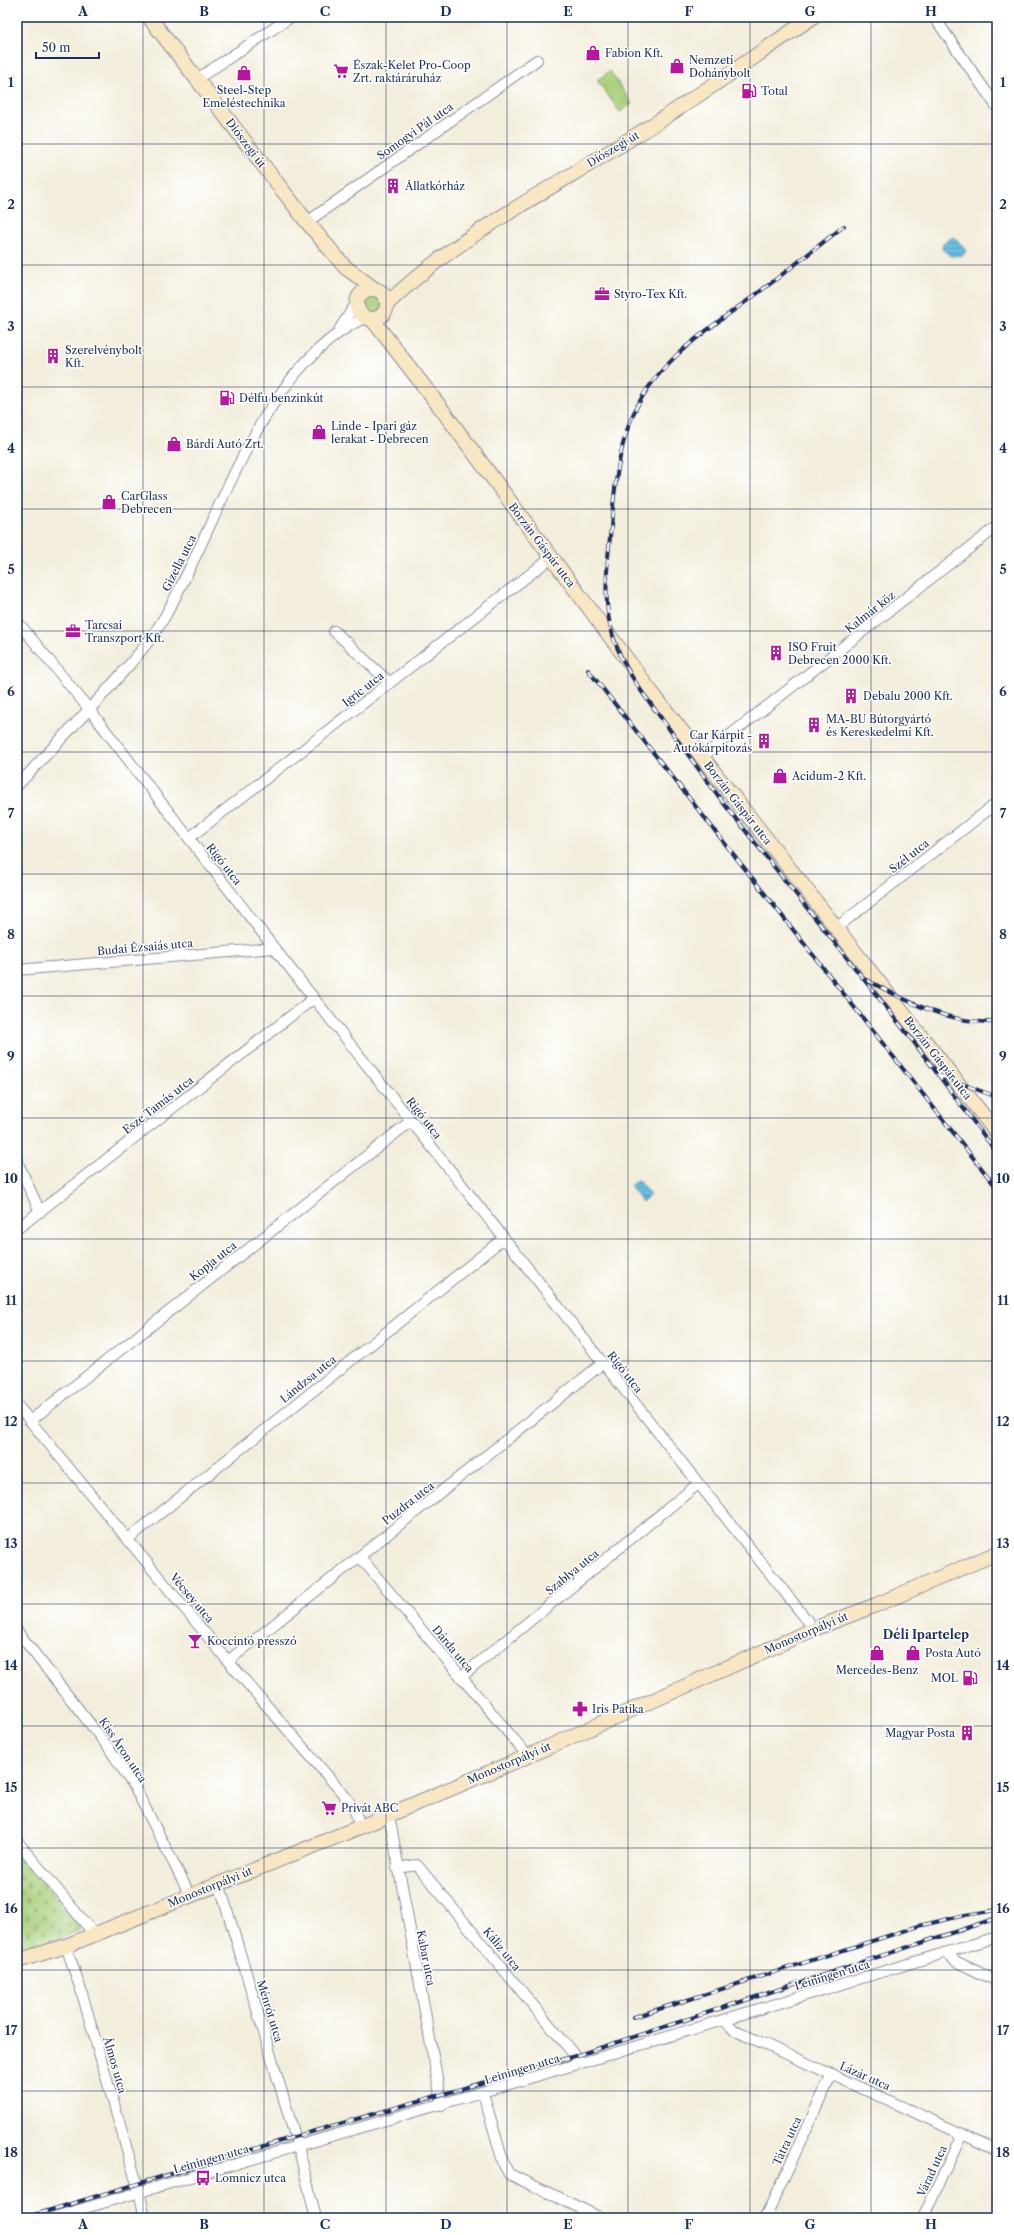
<svg xmlns="http://www.w3.org/2000/svg" width="1014" height="2235" font-family="'Libre Caslon Text',serif">
<defs>
<pattern id="cemetery-stones" width="16" height="16" patternUnits="userSpaceOnUse"><rect width="16" height="16" fill="#a7ce78"/><path d="M2 7V4a2 2 0 0 1 4 0v3zM10 15v-3a2 2 0 0 1 4 0v3z" fill="#8fb16a"/></pattern>
<pattern id="water-rules" width="6" height="5" patternUnits="userSpaceOnUse"><rect width="6" height="5" fill="#66bfe3"/><path d="M0 2.5h6" fill="none" stroke="#539cbb"/></pattern>
</defs>
<rect width="100%" height="100%" fill="#fff"/>
<filter id="ink" filterUnits="userSpaceOnUse"><feTurbulence type="fractalNoise" baseFrequency=".025" numOctaves="2"/><feDisplacementMap in="SourceGraphic" scale="8" xChannelSelector="R" yChannelSelector="G"/><feConvolveMatrix kernelMatrix="1 2 1 2 8 2 1 2 1" color-interpolation-filters="sRGB"/></filter>
<filter id="wash" filterUnits="userSpaceOnUse"><feTurbulence type="fractalNoise" baseFrequency=".012" numOctaves="4" result="noise"/><feDisplacementMap in="SourceGraphic" scale="16" xChannelSelector="R" yChannelSelector="G"/><feGaussianBlur stdDeviation="0.9" result="paint"/><feColorMatrix in="noise" values="0 0 0 0 0 0 0 0 0 0 0 0 0 0 0 0 0 1.4 0 .05"/><feComposite in="paint" operator="in"/></filter>
<g filter="url(#wash)">
<rect width="100%" height="100%" fill="#f3eedb"/>
<!-- grass -->
<g fill="#a7ce78" stroke="#617e6b">
<path d="M610,71L632,104L620,112L597,80Z"/>
<circle cx="373" cy="304" r="10"/>
</g>
<!-- cemetery -->
<path fill="url(#cemetery-stones)" stroke="#617e6b" d="M17,1849L81,1929L55,1942L17,1949Z"/>
<!-- water -->
<g fill="url(#water-rules)" stroke="#4077a0">
<path d="M953,237L965,248L966,251L963,255L951,256L942,249L943,244Z"/>
<path d="M638,1180L650,1195L642,1202L630,1186Z"/>
</g>
</g>
<g filter="url(#ink)">
<g fill="none" stroke-linecap="round" stroke-linejoin="round">
<!-- street casing -->
<g stroke="#878e9c" stroke-width="12">
<g id="street">
<path d="M934,17L997,107"/>
<path d="M197,79L291,17"/>
<path d="M307,222L537,60"/>
<path d="M339,330L357,302"/>
<path d="M17,621L89,709L274,948L814,1629"/>
<path d="M334,631L390,683"/>
<path d="M702,757L994,529"/>
<path d="M17,786C45,756 72,727 100,698C121,674 144,650 161,623C219,527 258,367 366,317"/>
<path d="M189,838L551,558"/>
<path d="M836,928L997,803"/>
<path d="M17,970L274,948"/>
<path d="M17,1161L40,1212"/>
<path d="M17,1229L314,998"/>
<path d="M17,1405L228,1661L345,1796L355,1811L360,1827"/>
<path d="M30,1421L411,1121"/>
<path d="M128,1539L504,1238"/>
<path d="M360,1557L528,1756"/>
<path d="M17,1631L109,1748L135,1788L190,1895"/>
<path d="M228,1661L603,1363"/>
<path d="M461,1677L698,1484"/>
<path d="M389,1815L442,2105"/>
<path d="M17,1841L94,1934"/>
<path d="M397,1868L417,1865L581,2063"/>
<path d="M219,1883L298,2146L316,2218"/>
<path d="M66,1946L81,1990L139,2191L145,2218"/>
<path d="M947,1952L955,1961L997,1981"/>
<path d="M725,2021L734,2030L997,2150"/>
<path d="M483,2093L504,2165L509,2174L601,2218"/>
<path d="M51,2218L581,2063L997,1937"/>
<path d="M765,2218L832,2074"/>
<path d="M923,2218L962,2134"/>
</g>
</g>
<!-- secondary casing -->
<g stroke="#878e9c" stroke-width="16">
<g id="secondary">
<path d="M149,17L307,222L345,267L373,288"/>
<circle cx="372" cy="304" r="15"/>
<path d="M388,303C458,235 553,188 635,136C696,99 754,56 813,17"/>
<path d="M372,319L440,407L652,693L997,1133"/>
<path d="M17,1961L66,1946L360,1827L528,1756L814,1629L876,1605L997,1553"/>
</g>
</g>
<!-- street -->
<use href="#street" stroke="#fff" stroke-width="10"/>
<!-- secondary -->
<use href="#secondary" stroke="#f9e7c3" stroke-width="14"/>
<!-- rail casing -->
<g stroke="#1b2f5e" stroke-width="4">
<g id="rail">
<path d="M844,226C816,248 787,271 758,293C710,328 652,363 630,422C616,459 614,498 610,537C603,602 603,637 642,692L725,805L913,1041L997,1153"/>
<path d="M588,670L997,1188"/>
<path d="M867,980C906,1001 951,1025 997,1022"/>
<path d="M938,1075L997,1097"/>
<path d="M634,2017L919,1926L965,1915L997,1910"/>
<path d="M24,2218L294,2137L575,2056L997,1918"/>
</g>
</g>
<!-- rail -->
<use href="#rail" stroke="#fff" stroke-width="2.5" stroke-dasharray="8" stroke-linecap="butt"/>
</g>
</g>
<!-- grid -->
<path fill="none" stroke="#1b2f5e" stroke-width="1" stroke-opacity="0.55" d="M143,17V2218M264,17V2218M386,17V2218M507,17V2218M628,17V2218M750,17V2218M871,17V2218M17,144H997M17,265H997M17,387H997M17,509H997M17,631H997M17,752H997M17,874H997M17,996H997M17,1118H997M17,1239H997M17,1361H997M17,1483H997M17,1604H997M17,1726H997M17,1848H997M17,1970H997M17,2091H997"/>
<!-- icons -->
<defs>
<g id="shop-bare" transform="scale(1.2)"><path d="M-5-2.5h2.3a2.7 3.5 0 0 1 5.4 0H5L5.5 6h-11ZM-1.5-2.5h3a1.5 2.3 0 0 0-3 0Z" fill="#b5179e" stroke="#fff" stroke-width="2.5" paint-order="stroke"/></g>
<g id="supermarket-bare" transform="scale(1.2)"><path d="M-6-5.5h2.5l.6 2H6L4.5 2H-2.5L-4.4-4H-6ZM-1.5 3.2a1.3 1.3 0 1 0 .1 0ZM3 3.2a1.3 1.3 0 1 0 .1 0Z" fill="#b5179e" stroke="#fff" stroke-width="2.5" paint-order="stroke"/></g>
<g id="fuel-bare" transform="scale(1.2)"><path d="M-5.5-6h7V0h2V4h1.3V-2.5L3-4.5l.8-.8L6-3V5H2.5V1h-1V6h-7ZM-4.2-4.7v3.2H.2V-4.7Z" fill="#b5179e" stroke="#fff" stroke-width="2.5" paint-order="stroke"/></g>
<g id="building-bare" transform="scale(1.2)"><path d="M-4-6H4V6H1V3H-1V6H-4ZM-2.5-4.3h1.7v1.8h-1.7ZM.8-4.3h1.7v1.8H.8ZM-2.5-1h1.7V.8h-1.7ZM.8-1h1.7V.8H.8Z" fill="#b5179e" stroke="#fff" stroke-width="2.5" paint-order="stroke"/></g>
<g id="office-bare" transform="scale(1.2)"><path d="M-6-3h4V-5.5h4V-3h4V5H-6ZM-1-4.5V-3h2v-1.5ZM-6 0V1H6V0Z" fill="#b5179e" stroke="#fff" stroke-width="2.5" paint-order="stroke"/></g>
<g id="bar-bare" transform="scale(1.2)"><path d="M-6-5H6L.8 .8V4.5H3.5V6h-7V4.5H-.8V.8Z" fill="#b5179e" stroke="#fff" stroke-width="2.5" paint-order="stroke"/></g>
<g id="pharmacy-bare" transform="scale(1.2)"><path d="M-2-6h4v4h4v4h-4v4h-4v-4h-4v-4h4Z" fill="#b5179e" stroke="#fff" stroke-width="2.5" paint-order="stroke"/></g>
<g id="bus-bare" transform="scale(1.2)"><path d="M-5-6H5V4H4V6H2V4H-2V6H-4V4H-5ZM-3.5-4V0h7V-4ZM-3.5 1.2v1.5H-2V1.2ZM2 1.2v1.5H3.5V1.2Z" fill="#b5179e" stroke="#fff" stroke-width="2.5" paint-order="stroke"/></g>
</defs>
<g fill-rule="evenodd">
<use href="#shop-bare" x="593" y="53"/>
<use href="#shop-bare" x="677" y="66"/>
<use href="#supermarket-bare" x="341" y="71"/>
<use href="#shop-bare" x="244" y="73"/>
<use href="#fuel-bare" x="749" y="91"/>
<use href="#building-bare" x="393" y="186"/>
<use href="#office-bare" x="602" y="294"/>
<use href="#building-bare" x="53" y="356"/>
<use href="#fuel-bare" x="227" y="398"/>
<use href="#shop-bare" x="319" y="432"/>
<use href="#shop-bare" x="174" y="444"/>
<use href="#shop-bare" x="109" y="502"/>
<use href="#office-bare" x="73" y="631"/>
<use href="#building-bare" x="776" y="653"/>
<use href="#building-bare" x="851" y="696"/>
<use href="#building-bare" x="814" y="725"/>
<use href="#building-bare" x="764" y="741"/>
<use href="#shop-bare" x="780" y="776"/>
<use href="#bar-bare" x="195" y="1641"/>
<use href="#shop-bare" x="877" y="1653"/>
<use href="#shop-bare" x="913" y="1653"/>
<use href="#fuel-bare" x="970" y="1678"/>
<use href="#pharmacy-bare" x="580" y="1709"/>
<use href="#building-bare" x="967" y="1733"/>
<use href="#supermarket-bare" x="329" y="1808"/>
<use href="#bus-bare" x="203" y="2178"/>
</g>
<g text-anchor="middle" stroke-width="3" stroke-linejoin="round" paint-order="stroke">
<!-- poi labels -->
<g font-size="11" fill="#1b2f5e" stroke="#fff" text-anchor="start">
<text x="605" y="57">Fabion Kft.</text>
<text x="689" y="64">Nemzeti<tspan x="689" dy="13">Dohánybolt</tspan></text>
<text x="353" y="69">Észak-Kelet Pro-Coop<tspan x="353" dy="13">Zrt. raktáráruház</tspan></text>
<text x="244" y="94" text-anchor="middle">Steel-Step<tspan x="244" dy="13">Emeléstechnika</tspan></text>
<text x="761" y="95">Total</text>
<text x="405" y="190">Állatkórház</text>
<text x="614" y="298">Styro-Tex Kft.</text>
<text x="65" y="354">Szerelvénybolt<tspan x="65" dy="13">Kft.</tspan></text>
<text x="239" y="402">Délfu benzinkút</text>
<text x="331" y="430">Linde - Ipari gáz<tspan x="331" dy="13">lerakat - Debrecen</tspan></text>
<text x="186" y="448">Bárdi Autó Zrt.</text>
<text x="121" y="500">CarGlass<tspan x="121" dy="13">Debrecen</tspan></text>
<text x="85" y="629">Tarcsai<tspan x="85" dy="13">Transzport Kft.</tspan></text>
<text x="788" y="651">ISO Fruit<tspan x="788" dy="13">Debrecen 2000 Kft.</tspan></text>
<text x="863" y="700">Debalu 2000 Kft.</text>
<text x="826" y="723">MA-BU Bútorgyártó<tspan x="826" dy="13">és Kereskedelmi Kft.</tspan></text>
<text x="752" y="739" text-anchor="end">Car Kárpit -<tspan x="752" dy="13">Autókárpitozás</tspan></text>
<text x="792" y="780">Acidum-2 Kft.</text>
<text x="207" y="1645">Koccintó presszó</text>
<text x="925" y="1657">Posta Autó</text>
<text x="877" y="1674" text-anchor="middle">Mercedes-Benz</text>
<text x="958" y="1682" text-anchor="end">MOL</text>
<text x="592" y="1713">Iris Patika</text>
<text x="955" y="1737" text-anchor="end">Magyar Posta</text>
<text x="341" y="1812">Privát ABC</text>
<text x="215" y="2182">Lomnicz utca</text>
</g>
<!-- street labels -->
<g font-size="11" fill="#1b2f5e" stroke="#fff">
<text transform="translate(415 131) rotate(-35)" y="4">Somogyi Pál utca</text>
<text transform="translate(246 143) rotate(53)" y="4">Diószegi út</text>
<text transform="translate(613 149) rotate(-31)" y="4">Diószegi út</text>
<text transform="translate(542 545) rotate(53)" y="4">Borzán Gáspár utca</text>
<text transform="translate(179 563) rotate(-63)" y="4">Gizella utca</text>
<text transform="translate(870 612) rotate(-38)" y="4">Kalmár köz</text>
<text transform="translate(363 689) rotate(-38)" y="4">Igric utca</text>
<text transform="translate(738 803) rotate(52)" y="4">Borzán Gáspár utca</text>
<text transform="translate(909 856) rotate(-38)" y="4">Szél utca</text>
<text transform="translate(224 864) rotate(52)" y="4">Rigó utca</text>
<text transform="translate(145 947) rotate(-5)" y="4">Budai Ézsaiás utca</text>
<text transform="translate(938 1058) rotate(52)" y="4">Borzán Gáspár utca</text>
<text transform="translate(158 1105) rotate(-38)" y="4">Esze Tamás utca</text>
<text transform="translate(424 1118) rotate(52)" y="4">Rigó utca</text>
<text transform="translate(213 1261) rotate(-38)" y="4">Kopja utca</text>
<text transform="translate(625 1372) rotate(52)" y="4">Rigó utca</text>
<text transform="translate(308 1379) rotate(-39)" y="4">Lándzsa utca</text>
<text transform="translate(408 1503) rotate(-38)" y="4">Puzdra utca</text>
<text transform="translate(572 1572) rotate(-39)" y="4">Szablya utca</text>
<text transform="translate(192 1598) rotate(50)" y="4">Vécsey utca</text>
<text transform="translate(806 1633) rotate(-23)" y="4">Monostorpályi út</text>
<text transform="translate(453 1649) rotate(50)" y="4">Dárda utca</text>
<text transform="translate(123 1750) rotate(56)" y="4">Kiss Áron utca</text>
<text transform="translate(509 1763) rotate(-23)" y="4">Monostorpályi út</text>
<text transform="translate(210 1887) rotate(-22)" y="4">Monostorpályi út</text>
<text transform="translate(502 1949) rotate(51)" y="4">Káliz utca</text>
<text transform="translate(426 1958) rotate(79)" y="4">Kabar utca</text>
<text transform="translate(832 1975) rotate(-17)" y="4">Leiningen utca</text>
<text transform="translate(270 2011) rotate(73)" y="4">Ménrót utca</text>
<text transform="translate(115 2065) rotate(74)" y="4">Álmos utca</text>
<text transform="translate(522 2069) rotate(-17)" y="4">Leiningen utca</text>
<text transform="translate(865 2076) rotate(24)" y="4">Lázár utca</text>
<text transform="translate(787 2141) rotate(-65)" y="4">Tátra utca</text>
<text transform="translate(211 2159) rotate(-16)" y="4">Leiningen utca</text>
<text transform="translate(932 2171) rotate(-65)" y="4">Várad utca</text>
</g>
<!-- neighbourhood labels -->
<g font-size="12" font-weight="bold" fill="#1b2f5e" stroke="#fff">
<text x="926" y="1639">Déli Ipartelep</text>
</g>
</g>
<!-- margin -->
<rect width="1014" height="2235" fill="none" stroke="#fff" stroke-width="44"/>
<!-- scale -->
<path d="M36 52v6h63v-6" fill="none" stroke="#1b2f5e" stroke-width="2"/>
<text x="42" y="52" font-size="12" fill="#1b2f5e" stroke="#ffffff" stroke-width="3" paint-order="stroke">50 m</text>
<rect x="22" y="22" width="970" height="2191" fill="none" stroke="#1b2f5e" stroke-width="1.5"/>
<g font-size="13" text-anchor="middle" font-weight="bold" fill="#1b2f5e">
<text x="83" y="16">A</text>
<text x="204" y="16">B</text>
<text x="325" y="16">C</text>
<text x="446" y="16">D</text>
<text x="568" y="16">E</text>
<text x="689" y="16">F</text>
<text x="810" y="16">G</text>
<text x="931" y="16">H</text>
<text x="11" y="87">1</text>
<text x="1003" y="87">1</text>
<text x="11" y="209">2</text>
<text x="1003" y="209">2</text>
<text x="11" y="331">3</text>
<text x="1003" y="331">3</text>
<text x="11" y="453">4</text>
<text x="1003" y="453">4</text>
<text x="11" y="574">5</text>
<text x="1003" y="574">5</text>
<text x="11" y="696">6</text>
<text x="1003" y="696">6</text>
<text x="11" y="818">7</text>
<text x="1003" y="818">7</text>
<text x="11" y="939">8</text>
<text x="1003" y="939">8</text>
<text x="11" y="1061">9</text>
<text x="1003" y="1061">9</text>
<text x="11" y="1183">10</text>
<text x="1003" y="1183">10</text>
<text x="11" y="1305">11</text>
<text x="1003" y="1305">11</text>
<text x="11" y="1426">12</text>
<text x="1003" y="1426">12</text>
<text x="11" y="1548">13</text>
<text x="1003" y="1548">13</text>
<text x="11" y="1670">14</text>
<text x="1003" y="1670">14</text>
<text x="11" y="1792">15</text>
<text x="1003" y="1792">15</text>
<text x="11" y="1913">16</text>
<text x="1003" y="1913">16</text>
<text x="11" y="2035">17</text>
<text x="1003" y="2035">17</text>
<text x="11" y="2157">18</text>
<text x="1003" y="2157">18</text>
<text x="83" y="2229">A</text>
<text x="204" y="2229">B</text>
<text x="325" y="2229">C</text>
<text x="446" y="2229">D</text>
<text x="568" y="2229">E</text>
<text x="689" y="2229">F</text>
<text x="810" y="2229">G</text>
<text x="931" y="2229">H</text>
</g>
</svg>
